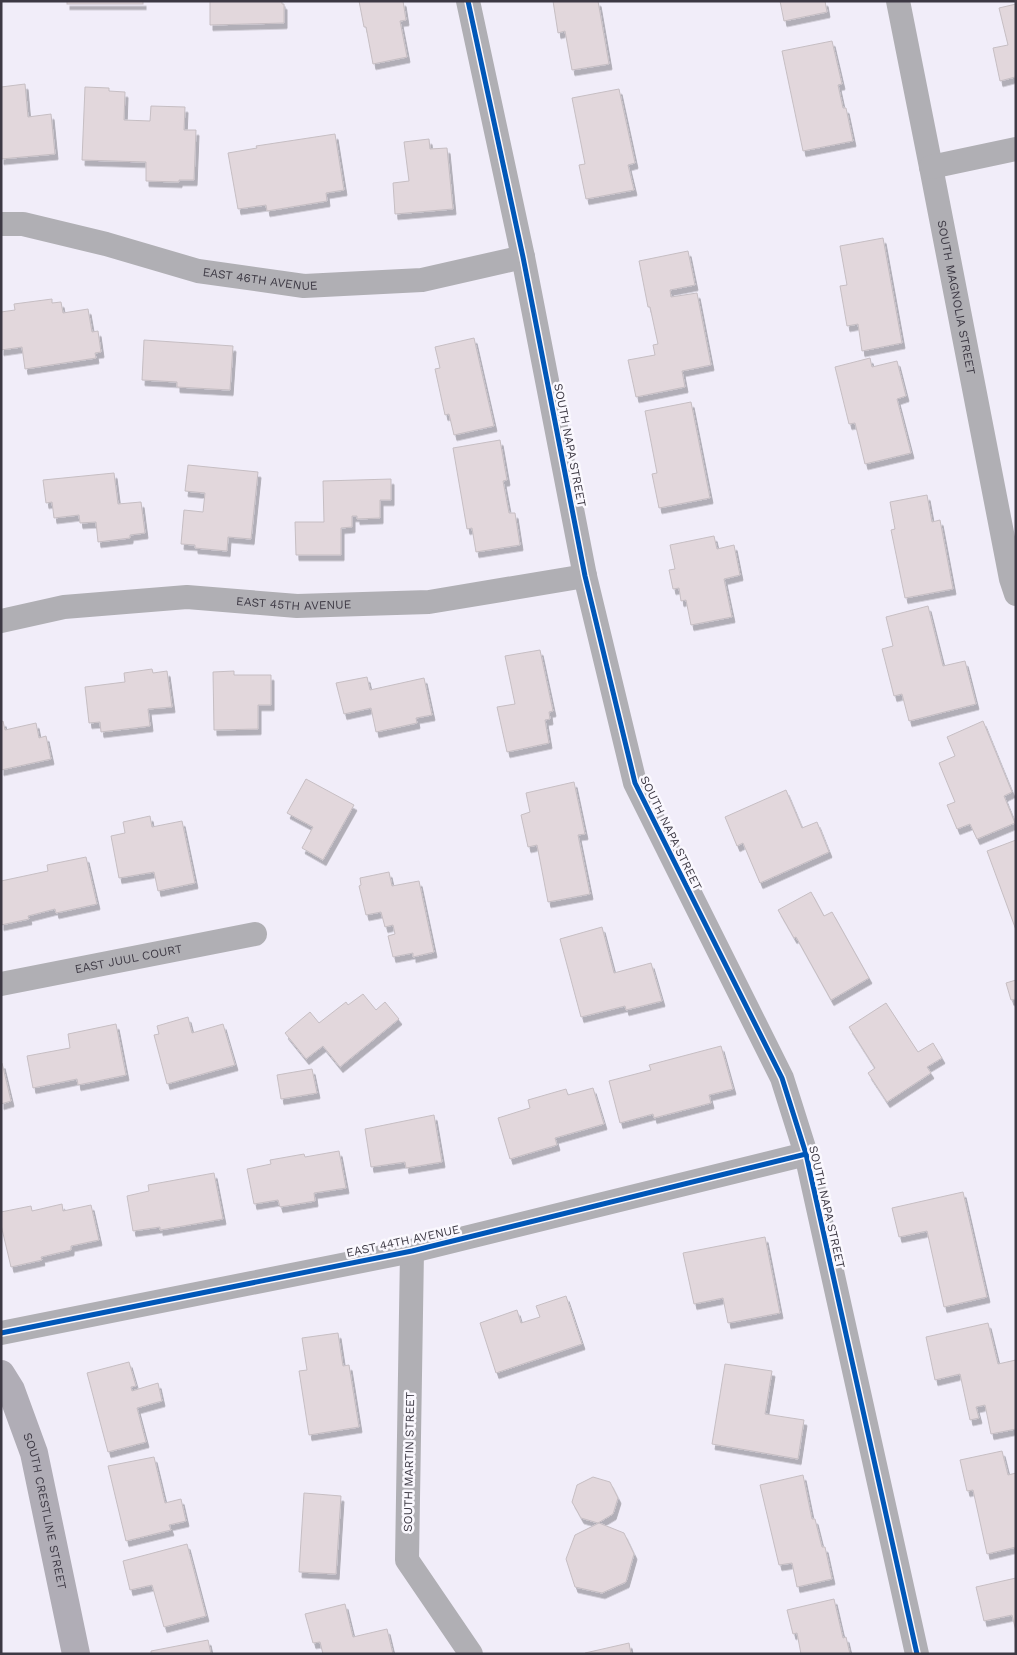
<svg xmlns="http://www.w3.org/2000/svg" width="1017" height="1655" font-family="'Work Sans',sans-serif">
<defs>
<filter id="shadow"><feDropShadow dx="3" dy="5.5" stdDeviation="0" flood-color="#0004"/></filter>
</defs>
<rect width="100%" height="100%" fill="#f1edf9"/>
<!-- building -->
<g fill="#e2d7dc" stroke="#c6bec3" filter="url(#shadow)">
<rect x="67" y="1" width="76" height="3"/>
<path d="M210,1H282V4H284V23L210,25Z"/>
<path d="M359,1H403L406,20L400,21L407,57L373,64L366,27H364Z"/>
<path d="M553,1H598L609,64L572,70L565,31L558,33Z"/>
<path d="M780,1H825L827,12L784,21Z"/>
<path d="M1016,4V80L1015,77L1000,81L993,48L1008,45L999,8Z"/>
<path d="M832,41L842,84L838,85L843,108H846L853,141L803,151L782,51Z"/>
<path d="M25,84L28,117L51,114L55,154L1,159V87Z"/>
<path d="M85,87L109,88V91L125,92L124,120L150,121L151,106L185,107L184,130H196L194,180H179V182L146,181V162L82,160Z"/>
<path d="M619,89L635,163L628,165L634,190L586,199L579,165L585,164L572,98Z"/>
<path d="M335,134L344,190L326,193L327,201L267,211L266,205L238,209L228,153L257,148L256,146Z"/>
<path d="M429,139L430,149L447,148L453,209L395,214L393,183L409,181L404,142Z"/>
<path d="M883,238L902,343L862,351L858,324L847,326L840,286L847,285L840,246Z"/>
<path d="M688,251L695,285L670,290L671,297L697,293L711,365L682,371L685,387L636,397L628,360L655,355L653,345L658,344L650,307H648L639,261Z"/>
<path d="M52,299V303L61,302L63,313L88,309L92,332L98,331L101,352L95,353L96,358L25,369L22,347L1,350V312L15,310L14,304Z"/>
<path d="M474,338L494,426L454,435L449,414L445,415L435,369L440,368L435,347Z"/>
<path d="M144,340L233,346L230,390L177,387V382L142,380Z"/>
<path d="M870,358L872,367L897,361L906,396L897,399L911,453L865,464L855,423L849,424L835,367Z"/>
<path d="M691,402L710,498L659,508L652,474L657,473L645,411Z"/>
<path d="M500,440L507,480L503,481L509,513H515L520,545L476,552L472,528L467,529L453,448Z"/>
<path d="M188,465L258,472L251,539L228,537L227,551L195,548V545L181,544L184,510L203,512L205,493L185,491Z"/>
<path d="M114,473L118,504L141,502L145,533L130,535V538L98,542L96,522L80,523L79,515L54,518L52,502L46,503L43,480Z"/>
<path d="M391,479V500H380V518L357,519V516H352V527L341,528V555H296L295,522H324L323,481Z"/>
<path d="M927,495L932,522L940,520L953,589L905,598L891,530L895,529L890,502Z"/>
<path d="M714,536L717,549L734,545L740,575L724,579L732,617L691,625L686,600L681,601L679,588L673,589L669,570L675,569L670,545Z"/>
<path d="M928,606L943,666L965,661L976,704L909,721L902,694L894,696L882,649L893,646L886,617Z"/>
<path d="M540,650L553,711L549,712L550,719L545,720L549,743L507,752L497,707L515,704L505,656Z"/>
<path d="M152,669L153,673L167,671L172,707L148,709L150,726L101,732L100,722L89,723L85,687L125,682L124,673Z"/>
<path d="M234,671V675H271V705H258V729L214,730L213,672Z"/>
<path d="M367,677L370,690L424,678L432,715L416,718L417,723L376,732L371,708L344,714L336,683Z"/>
<path d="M3,721L5,730L36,723L39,738L46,736L51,759L1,770V722Z"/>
<path d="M983,721L1012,792L1004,796L1015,823L977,839L970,824L957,829L947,805L955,802L939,763L955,756L947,737Z"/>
<path d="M306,779L354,805L323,860L302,848L313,827L287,813Z"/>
<path d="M574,782L585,834L578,835L590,894L548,902L537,845L528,847L521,815L530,812L526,793Z"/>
<path d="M786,790L802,828L817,822L829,852L760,883L743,843L737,846L725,817Z"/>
<path d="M150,816L152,827L182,821L195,883L158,891L154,872L119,878L111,836L125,833L123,822Z"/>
<path d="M1016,840V930L987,851Z"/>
<path d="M86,857L97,904L56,913L55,909L28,916L29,919L1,925V881L48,871L47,865Z"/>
<path d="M389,872L392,886L419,881L434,952L413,957V953L393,957L388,936L395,934L393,925L385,927L381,912L366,915L359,886L361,885L360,878Z"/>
<path d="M811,892L824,916L832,912L869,978L831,1000L796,937L794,938L778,910Z"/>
<path d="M602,927L614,973L651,963L662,1001L626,1010L625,1006L581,1017L560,939Z"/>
<path d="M1016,980V999L1011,1000L1006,983Z"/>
<path d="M363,994L376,1010L385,1002L399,1019L340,1067L323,1046L306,1059L285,1033L310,1012L319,1023L346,1002L348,1005Z"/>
<path d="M886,1003L918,1052L933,1043L942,1058L927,1067L931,1073L887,1102L868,1073L875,1068L849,1027Z"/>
<path d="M188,1017L192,1033L223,1024L235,1065L167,1084L154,1035L159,1034L157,1026Z"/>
<path d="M116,1024L126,1075L78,1085L77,1079L33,1088L27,1056L70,1048L68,1034Z"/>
<path d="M721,1046L733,1089L709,1095L711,1103L654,1118L653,1114L620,1123L609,1081L651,1070L649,1065Z"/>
<path d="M2,1063L11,1101L1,1104V1064Z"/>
<path d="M312,1069L317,1093L281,1099L277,1075Z"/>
<path d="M593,1088L604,1124L555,1138L557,1145L510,1159L498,1118L530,1108L528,1100L566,1089L568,1095Z"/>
<path d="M434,1115L442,1162L406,1168L405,1162L371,1167L365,1129Z"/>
<path d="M339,1151L346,1188L314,1193L315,1201L280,1207L278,1200L254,1204L247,1169L271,1164L270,1160L304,1154L305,1157Z"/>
<path d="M214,1173L223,1219L160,1230V1227L133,1231L127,1196L149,1191L148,1185Z"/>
<path d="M963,1192L987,1297L944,1307L927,1231L899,1237L892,1208Z"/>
<path d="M62,1204L63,1211L91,1205L99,1240L71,1246V1250L41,1257L42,1260L11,1267L1,1225V1212L31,1206L32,1211Z"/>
<path d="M765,1237L780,1313L728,1323L723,1298L694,1304L683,1253Z"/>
<path d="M566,1296L582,1344L496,1373L480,1323L517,1310L521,1323L540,1317L536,1306Z"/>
<path d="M988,1323L998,1364L1016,1360V1429L991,1434L985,1405L976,1407L979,1418L970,1420L960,1374L935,1380L926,1337Z"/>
<path d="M338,1333L343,1366L349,1365L359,1427L309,1435L299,1371L307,1370L302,1338Z"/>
<path d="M129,1362L136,1386L131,1387L132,1391L158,1383L162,1401L137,1408L146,1442L108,1452L87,1373Z"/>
<path d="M725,1364L772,1371L765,1414L804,1420L798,1459L712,1444Z"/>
<path d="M1002,1451L1008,1475L1016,1473V1547L987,1554L973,1490L967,1491L960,1460Z"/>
<path d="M154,1457L165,1503L181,1499L186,1521L169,1525L171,1530L126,1541L108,1466Z"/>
<path d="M803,1475L812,1519H815L822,1547H825L832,1579L797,1587L792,1563L779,1565L760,1485Z"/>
<path d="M593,1477L610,1482L618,1498L613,1514L598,1523L581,1518L572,1502L577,1485Z"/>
<path d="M304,1493L341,1496L336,1574L299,1572Z"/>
<path d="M599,1523L624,1533L634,1554L626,1582L602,1593L575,1587L566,1559L575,1535Z"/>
<path d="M187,1544L206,1616L164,1627L152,1585L130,1590L123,1561Z"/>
<path d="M1016,1578V1631L1012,1615L984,1621L976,1587Z"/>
<path d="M834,1599L843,1638L846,1637L850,1654H801L797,1633L793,1634L787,1610Z"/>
<path d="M345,1604L353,1637L387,1629L393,1654H323L320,1642L313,1643L305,1614Z"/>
<path d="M208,1640L211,1654H151V1651Z"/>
<path d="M629,1643L631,1654H585V1653Z"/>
</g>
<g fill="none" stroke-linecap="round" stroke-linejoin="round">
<!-- street -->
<g stroke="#b0afb4" stroke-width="24">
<path d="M468,1L523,257L585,576L635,783L782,1078L806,1154L917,1654"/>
<path id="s1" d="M898,1L931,167L1011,579L1016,594"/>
<path d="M931,167L1016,149"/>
<path id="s2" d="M1,224H23L106,244L198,271L304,286L422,280L523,257"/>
<path id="s3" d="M1,621L64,607L187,597L297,606L429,602L585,576"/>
<path id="s4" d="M1,984L255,934"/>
<path d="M412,1251L407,1560L471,1654"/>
<path d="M1,1333L412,1251L806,1154"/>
</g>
<!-- secondary -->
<path stroke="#b0adb6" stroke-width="28" id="s5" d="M1,1374L11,1390L34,1453L76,1654"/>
<!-- cycleway casing -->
<g stroke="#faf8fe" stroke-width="8">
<g id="cycleway">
<path d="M468,1L523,257L585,576L635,783L782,1078L806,1154L917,1654"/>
<path d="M1,1333L412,1251L806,1154"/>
</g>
</g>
<!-- cycleway -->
<use href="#cycleway" stroke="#0057b8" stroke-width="5"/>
</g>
<g text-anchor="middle" stroke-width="5" stroke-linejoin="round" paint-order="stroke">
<!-- street labels -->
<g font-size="12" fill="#3d3944" stroke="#faf8fe">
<text dy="4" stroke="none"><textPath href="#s2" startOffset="266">EAST 46TH AVENUE</textPath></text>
<text dy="4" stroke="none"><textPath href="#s1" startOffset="302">SOUTH MAGNOLIA STREET</textPath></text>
<text transform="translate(570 445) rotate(79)" y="4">SOUTH NAPA STREET</text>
<text dy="4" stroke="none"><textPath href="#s3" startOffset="295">EAST 45TH AVENUE</textPath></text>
<text transform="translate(671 833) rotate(64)" y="4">SOUTH NAPA STREET</text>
<text dy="4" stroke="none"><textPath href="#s4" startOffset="130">EAST JUUL COURT</textPath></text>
<text transform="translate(827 1207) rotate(77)" y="4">SOUTH NAPA STREET</text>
<text transform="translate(403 1241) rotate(-12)" y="4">EAST 44TH AVENUE</text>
<text transform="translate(409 1462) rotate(-89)" y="4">SOUTH MARTIN STREET</text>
<text dy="4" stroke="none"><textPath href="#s5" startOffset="145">SOUTH CRESTLINE STREET</textPath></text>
</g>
</g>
<!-- border -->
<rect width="1017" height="1655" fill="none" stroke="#3d3944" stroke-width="5"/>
</svg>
